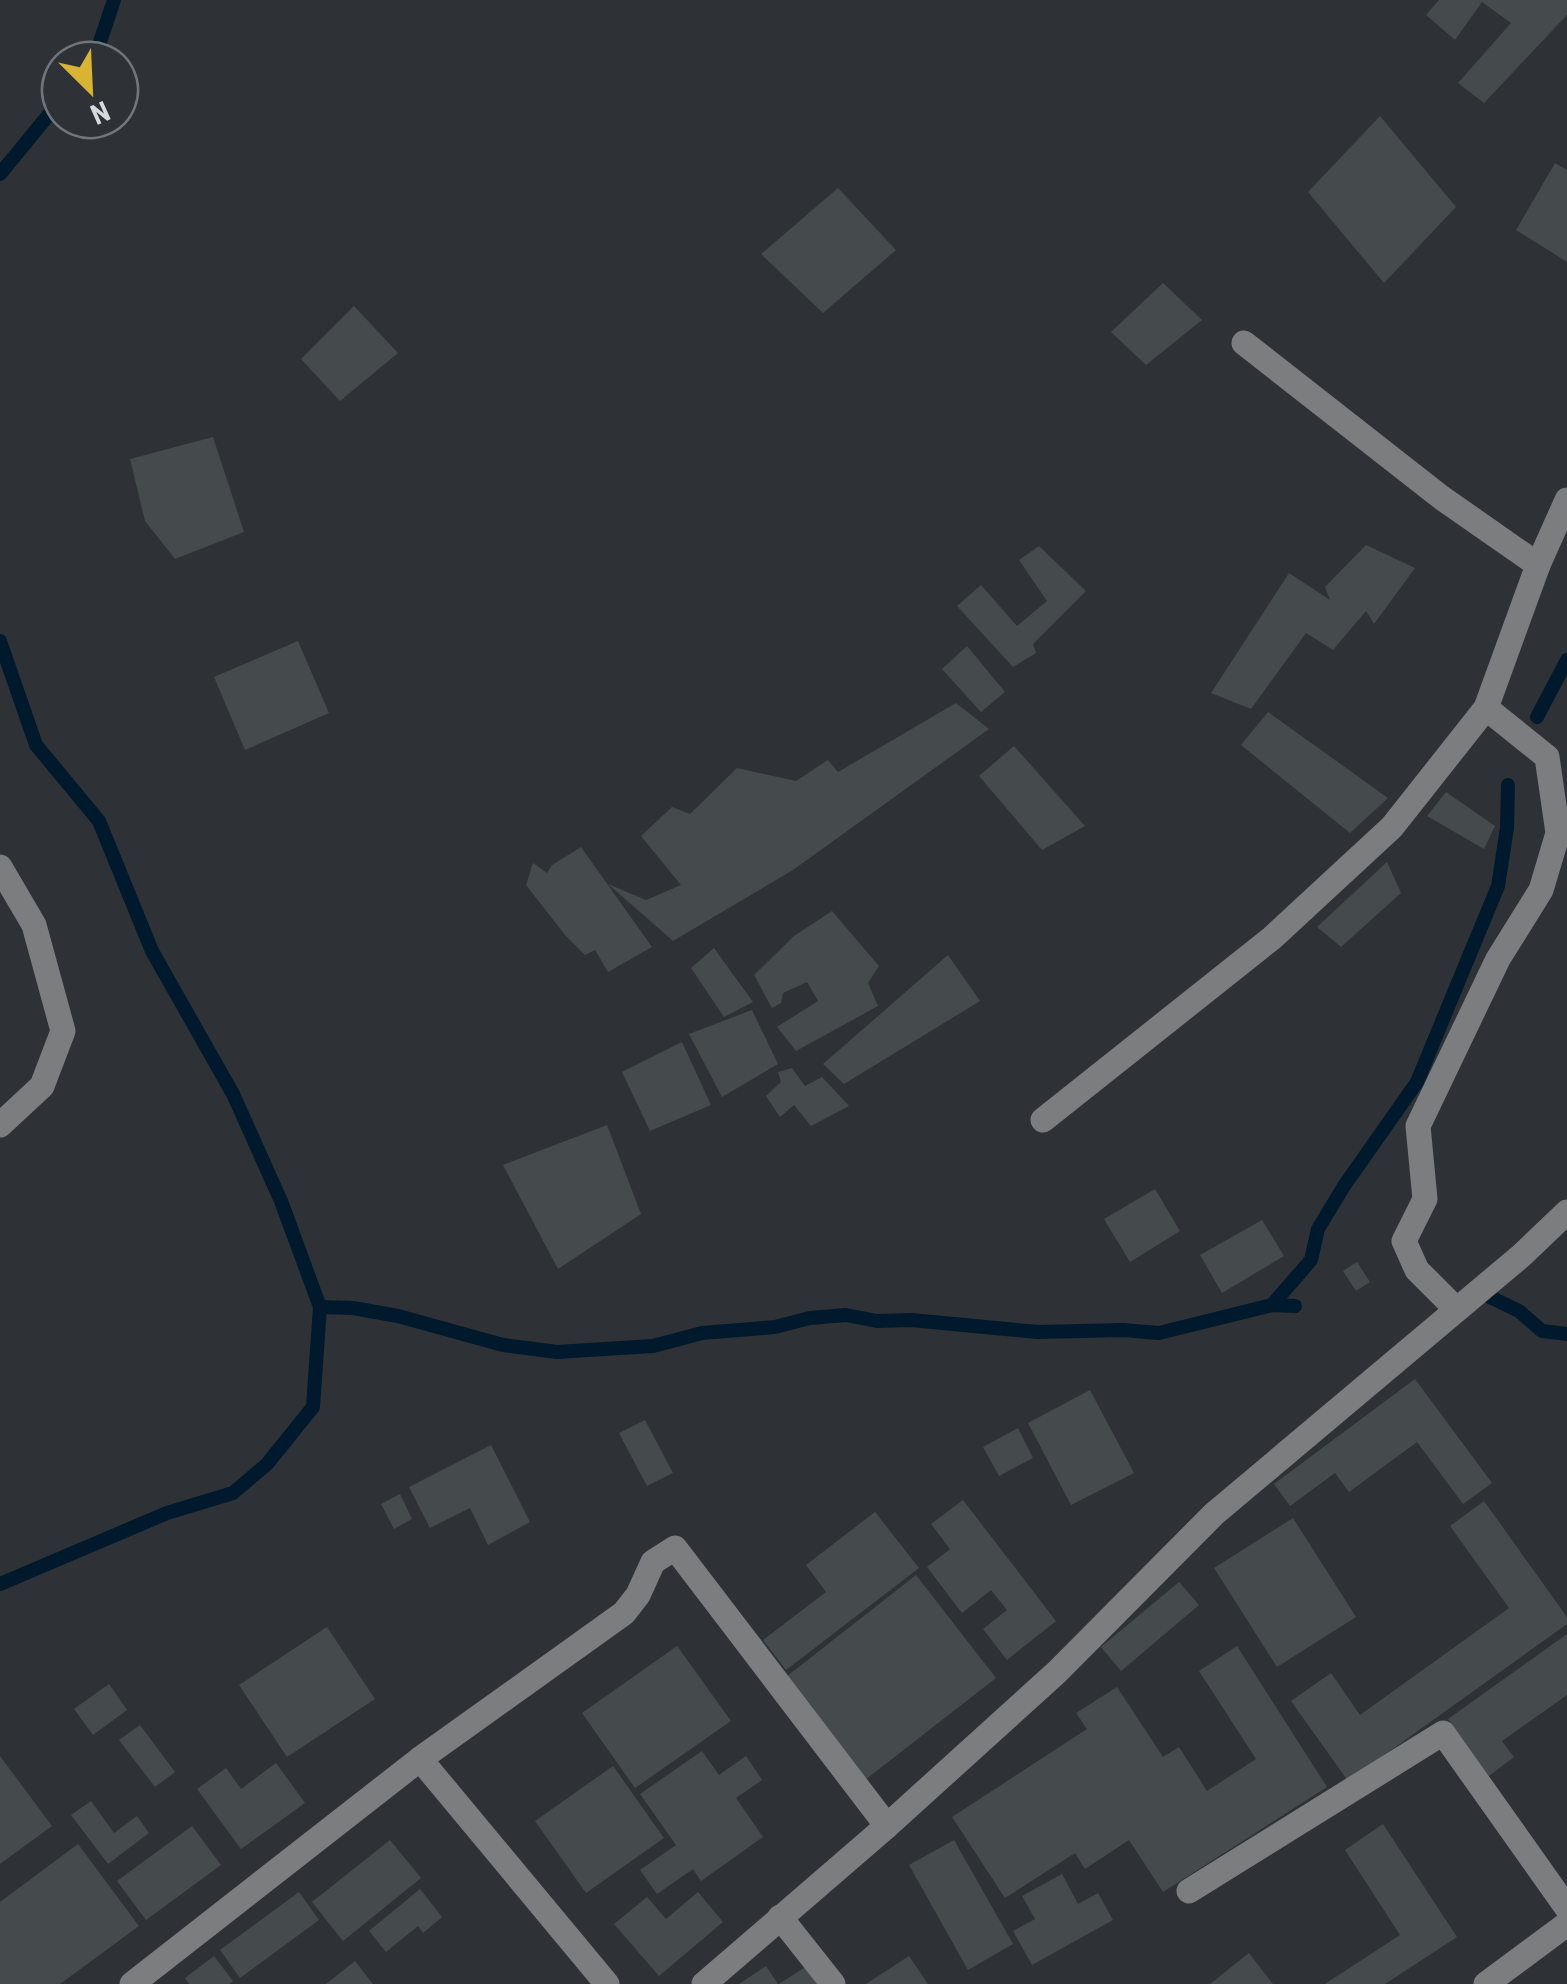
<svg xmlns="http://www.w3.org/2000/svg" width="1567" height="1984" font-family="'Roboto Condensed',sans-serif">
<rect width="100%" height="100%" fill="#2e3236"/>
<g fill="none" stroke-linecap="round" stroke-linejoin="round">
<!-- stream -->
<g stroke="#00192c" stroke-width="14">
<path d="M94,60L114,0"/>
<path d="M0,174L60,101"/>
<path d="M0,641L36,745L99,821L152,951L233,1094L281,1201L320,1307L313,1407L267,1464L233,1493L167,1513L0,1584"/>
<path d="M1537,717L1567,660"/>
<path d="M1490,1297L1519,1311L1542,1331L1567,1334"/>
<path d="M1272,1305L1311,1260L1318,1229L1344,1186L1417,1082L1498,886L1507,828L1508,785"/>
<path d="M320,1307L353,1308L398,1316L503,1345L557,1352L653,1346L702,1333L775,1327L810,1318L846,1315L877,1321L911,1320L1038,1332L1123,1330L1159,1333L1272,1305L1295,1306"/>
</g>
</g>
<!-- building -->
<g fill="#454a4d">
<path d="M1439,0H1567V15L1484,103L1458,83L1511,23L1482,2L1455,40L1426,15Z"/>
<path d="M1380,116L1456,207L1384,283L1308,192Z"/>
<path d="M1555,163L1567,170V262L1516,230Z"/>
<path d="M838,188L896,250L823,313L761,254Z"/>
<path d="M1163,283L1202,320L1146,365L1111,332Z"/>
<path d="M354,306L398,353L340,401L301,359Z"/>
<path d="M213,437L244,532L175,559L145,521L130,459Z"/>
<path d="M1366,545L1415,568L1374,624L1366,611L1333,650L1306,633L1251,709L1211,693L1289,573L1330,600L1325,587Z"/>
<path d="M1039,546L1086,591L1033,644L1036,653L1013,667L957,606L981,585L1017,626L1047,601L1019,560Z"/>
<path d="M298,641L329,713L245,750L214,677Z"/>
<path d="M967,646L1005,692L981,712L942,669Z"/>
<path d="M956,703L989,729L793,870L673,941L608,884L646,900L681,885L641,836L672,807L690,814L737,768L796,781L828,760L838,772Z"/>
<path d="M1268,712L1388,798L1350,833L1241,745Z"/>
<path d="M1014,746L1085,826L1042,850L979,776Z"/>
<path d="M1446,792L1495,826L1484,849L1427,816Z"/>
<path d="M581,847L652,947L608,972L595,950L585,955L565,935L526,885L533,863L547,873L552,865Z"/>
<path d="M1387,862L1401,893L1341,947L1317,927Z"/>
<path d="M832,911L879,966L868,983L878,1006L796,1051L777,1027L818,1001L807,982L783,993L781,1003L772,1008L754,975L794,936Z"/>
<path d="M714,948L753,1002L724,1017L691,968Z"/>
<path d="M948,955L980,1001L844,1084L823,1064Z"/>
<path d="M752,1010L778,1064L722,1097L689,1034Z"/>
<path d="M682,1042L711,1105L650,1131L622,1072Z"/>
<path d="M792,1068L805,1086L822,1077L849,1106L811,1126L794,1105L780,1117L766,1096L781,1082L778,1072Z"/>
<path d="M607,1125L641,1214L558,1269L503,1165Z"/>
<path d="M1155,1189L1180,1231L1130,1262L1104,1219Z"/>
<path d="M1262,1220L1284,1256L1222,1293L1200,1255Z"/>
<path d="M1357,1262L1370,1282L1356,1291L1343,1271Z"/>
<path d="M1415,1379L1492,1483L1463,1504L1417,1442L1349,1492L1335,1473L1290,1506L1274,1484Z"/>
<path d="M1090,1390L1134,1473L1071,1505L1028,1423Z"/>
<path d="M645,1420L673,1473L647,1486L619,1433Z"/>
<path d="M1018,1428L1033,1458L999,1476L983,1447Z"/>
<path d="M491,1445L530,1522L488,1545L470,1508L430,1528L409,1487Z"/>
<path d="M400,1494L412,1519L394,1529L381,1504Z"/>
<path d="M963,1500L1056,1621L1007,1660L983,1629L1007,1610L991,1590L962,1613L927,1567L950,1549L931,1524Z"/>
<path d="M1484,1501L1567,1617V1624L1348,1781L1291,1701L1331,1673L1360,1715L1509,1608L1450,1526Z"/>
<path d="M875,1512L919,1568L786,1670L763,1640L826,1592L806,1565Z"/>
<path d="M1293,1518L1356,1617L1277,1667L1214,1568Z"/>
<path d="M916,1575L996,1678L865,1780L786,1677Z"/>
<path d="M1179,1582L1199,1605L1121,1671L1101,1647Z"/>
<path d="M327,1627L375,1699L287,1757L239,1685Z"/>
<path d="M1567,1634V1695L1502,1741L1514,1757L1489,1776L1448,1719Z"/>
<path d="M677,1646L731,1721L635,1788L582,1713Z"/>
<path d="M1237,1646L1327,1787L1163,1892L1129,1840L1085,1869L1075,1853L1005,1898L952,1817L1087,1729L1076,1713L1117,1687L1163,1757L1179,1747L1207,1791L1256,1759L1199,1671Z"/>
<path d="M109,1684L127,1710L93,1735L74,1709Z"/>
<path d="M140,1725L175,1772L155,1787L119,1740Z"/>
<path d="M702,1751L719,1775L746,1756L762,1780L736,1798L763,1837L701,1881L693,1869L657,1894L640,1870L676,1845L640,1794Z"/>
<path d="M0,1756L52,1826L0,1864Z"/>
<path d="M276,1763L305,1803L241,1849L197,1789L226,1768L241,1789Z"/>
<path d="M613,1766L664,1838L586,1893L535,1821Z"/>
<path d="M91,1801L114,1833L137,1816L149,1833L108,1864L71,1815Z"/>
<path d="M1383,1824L1457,1937L1385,1984H1325L1400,1935L1345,1850Z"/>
<path d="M192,1826L221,1865L146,1920L117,1881Z"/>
<path d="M390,1840L421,1878L343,1941L312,1902Z"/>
<path d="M954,1840L1013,1944L968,1970L909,1865Z"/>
<path d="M78,1844L139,1926L60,1984H0V1902Z"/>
<path d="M1062,1874L1078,1904L1098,1893L1113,1920L1032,1965L1013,1931L1035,1919L1022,1896Z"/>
<path d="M420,1889L442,1917L423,1933L418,1926L386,1952L369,1931Z"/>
<path d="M299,1892L319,1920L240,1978L220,1950Z"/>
<path d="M698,1892L723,1922L659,1976L614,1924L647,1897L666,1919Z"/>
<path d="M1249,1953L1273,1984H1210Z"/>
<path d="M214,1956L233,1981L229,1984H189L185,1978Z"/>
<path d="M909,1956L928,1984H866Z"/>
<path d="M355,1961L373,1984H326Z"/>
<path d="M766,1966L778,1984H739Z"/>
<path d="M807,1966L819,1984H779Z"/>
</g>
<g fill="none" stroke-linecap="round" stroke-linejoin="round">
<!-- minor -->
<g stroke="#7b7d7f" stroke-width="25">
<path d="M1244,343L1442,498L1538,565"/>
<path d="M0,867L34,925L63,1031L42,1086L0,1125"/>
<path d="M1043,1120L1272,938L1392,827L1486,708L1538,565L1567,500"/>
<path d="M1455,1308L1417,1270L1404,1241L1425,1199L1418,1126L1498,959L1541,890L1558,833L1547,757L1486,708"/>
<path d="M420,1759L607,1984"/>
<path d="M1189,1891L1443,1733L1567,1908"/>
<path d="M780,1917L833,1984"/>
<path d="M132,1984L420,1759L624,1613L638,1595L653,1562L675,1548L887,1826"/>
<path d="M704,1984L887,1826L1057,1672L1214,1514L1522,1255L1567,1212"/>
<path d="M1486,1984L1567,1924"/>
</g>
</g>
<!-- north arrow -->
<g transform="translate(90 90) rotate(156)"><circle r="48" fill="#2e3236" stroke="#727579" stroke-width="2.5"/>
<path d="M0-8L18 38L0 25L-18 38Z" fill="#d7b434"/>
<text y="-15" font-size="28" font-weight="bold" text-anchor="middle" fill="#d7dadd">N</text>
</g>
</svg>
